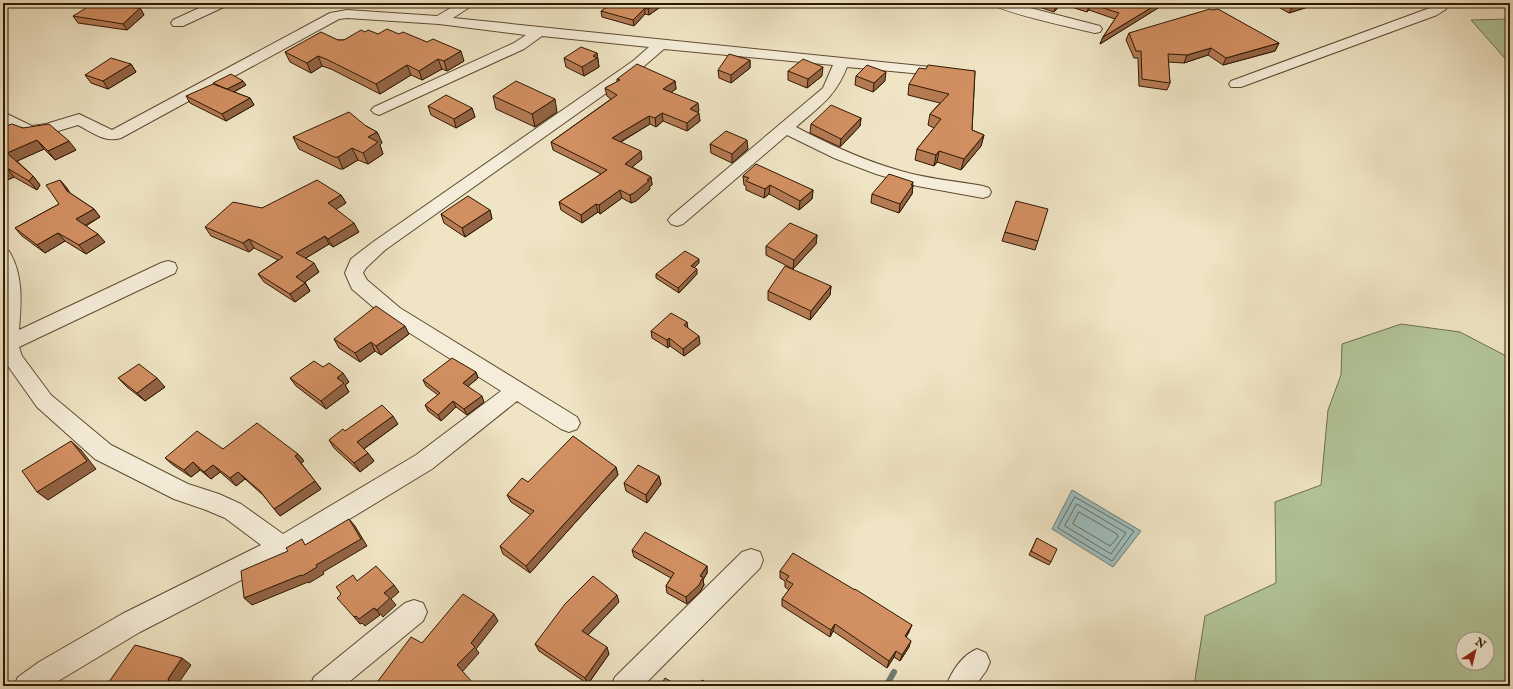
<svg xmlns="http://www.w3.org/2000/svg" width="1513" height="689" font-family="'IM FELL English',serif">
<rect width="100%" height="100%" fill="#efe4c4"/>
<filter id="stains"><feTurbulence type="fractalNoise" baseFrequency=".005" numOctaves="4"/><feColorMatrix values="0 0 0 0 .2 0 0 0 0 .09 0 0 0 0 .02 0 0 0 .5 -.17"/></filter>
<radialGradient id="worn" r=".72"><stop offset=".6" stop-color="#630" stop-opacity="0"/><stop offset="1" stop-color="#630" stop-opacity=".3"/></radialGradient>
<!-- green -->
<g fill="#b2c599" stroke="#706e4c" fill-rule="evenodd">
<path d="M1510,19V64L1471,20Z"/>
<path d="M1401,324L1460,332L1510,358V686H1194L1205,616L1276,583L1275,502L1321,485L1328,410L1341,375L1342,344ZM1463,639H1487V663H1463Z"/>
</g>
<!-- water -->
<path fill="#9dbcbc" stroke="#717a71" d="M1072,490L1141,531L1113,567L1052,529Z"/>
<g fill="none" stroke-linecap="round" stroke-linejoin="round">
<!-- shore -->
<g stroke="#666a5e" stroke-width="1">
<path d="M1075,497L1134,531L1112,561L1058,528Z"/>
<path d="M1077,504L1126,533L1111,554L1065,526Z"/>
<path d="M1079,512L1117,534L1118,537L1110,546L1073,524Z"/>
</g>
<!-- stream -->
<path stroke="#717a71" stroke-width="6" d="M886,686L894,672"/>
<!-- minor casing -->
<g stroke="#5f4b31" stroke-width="2">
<g id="minor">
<path d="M210,3H228L226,6L183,26H173L171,23L173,20Z"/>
<path d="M459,3H476L453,18L950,69L952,72L950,75L945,76L847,67C836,96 819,107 796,127C830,145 865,161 901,171C928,179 956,181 983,186L989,188L991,192L989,196L983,198L917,186L876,174L834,158L787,135L683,224L677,226L671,224L668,220L671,216L823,88L833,65L664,49L643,67L385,250L366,268L363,273L367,280L400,308L577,417L580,423L577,429L569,432L561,429L517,401L432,469L290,555L140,632L50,686H14L18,677L39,662L122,614L261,545L225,518L206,510L174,499L95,459L37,407L3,359V250L9,251C24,276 21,303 19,330L161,263L168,261L175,263L177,268L175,273L19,347L22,356L51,395L111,445L188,484L219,494L241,504L283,534L416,455L501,391L386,318L352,289L345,273L351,259L373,242L633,61L649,47L542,36L524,49L379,115L374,113L371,110L374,107L514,43L526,35L439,24L347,18L339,19L121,138C104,143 92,132 78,125L48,134L30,136L3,123V112L32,126L46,124L79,114L112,130L330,13L347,10L437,16Z"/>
<path d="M991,3H1011L1100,26L1102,29L1100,32L1095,33C1079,29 998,12 991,3Z"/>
<path d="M1431,3H1445L1446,9L1437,15L1241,87H1231L1229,84L1231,81L1427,9L1432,7Z"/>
<path d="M751,549L760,552L763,560L760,568L643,686H611L615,677L742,552Z"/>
<path d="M414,600L423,603L427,612L423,621L344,686H310L314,677L405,603Z"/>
<path d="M977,649L986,653L990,662L986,671L975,686H946C952,671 962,655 977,649Z"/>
</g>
</g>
<!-- minor -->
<use href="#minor" fill="#f5edd9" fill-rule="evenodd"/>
</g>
<!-- wall -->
<g fill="#b57b54" stroke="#2f1800">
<path d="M666,3L649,15L645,14L634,26L602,17L601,11Z"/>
<path d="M1027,3H1166L1100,44L1103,37L1115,19L1089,10L1087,12L1062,4L1054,12Z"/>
<path d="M1271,3H1312L1311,6L1289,13Z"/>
<path d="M1354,3H1365L1359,5Z"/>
<path d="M140,8L144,15L127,30L78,23L73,16Z"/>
<path d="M365,32L378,34L464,61L447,71L442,69L422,80L411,75L380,94L331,69L322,66L311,73L290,62L285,52L338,40H344Z"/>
<path d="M1129,33L1279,43L1275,51L1223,65L1208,55L1184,63L1168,62L1170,83L1167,90L1139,86L1138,58H1134L1126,40Z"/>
<path d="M597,53L599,67L584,76L566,67L564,58Z"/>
<path d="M750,60V68L731,83L719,78L718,70Z"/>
<path d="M131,64L136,72L108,89L91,83L85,75Z"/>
<path d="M926,69L975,71L972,130L984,135L981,146L961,170L937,162L934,166L915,160L917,149L934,128L928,125L930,114L940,103L908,95L909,84Z"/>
<path d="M788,71L822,76L807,88L788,80Z"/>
<path d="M856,76L885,81L873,92L855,85Z"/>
<path d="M617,79L675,81L676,89L671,92L699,111L697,112L700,121L687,131L663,121L656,127L650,124L621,142L642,159L632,167L651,177L652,185L649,187L650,189L636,201L631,203L622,198L600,214L598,212L582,223L561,210L559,202L601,174L553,150L551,142L611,99L607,96L605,88L617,82Z"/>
<path d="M246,85L234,92L250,98L254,105L226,121L190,103L186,96Z"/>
<path d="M493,96L557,112L535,127L496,109Z"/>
<path d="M428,106L472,108L475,117L456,128L431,115Z"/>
<path d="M861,118L860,126L840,147L810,133L811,124Z"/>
<path d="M366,126L377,132L382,143L380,145L383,154L368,164L358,160L343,169H340L299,149L293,137Z"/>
<path d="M3,127L23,128L76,150L55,160L44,149L17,161L33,176L40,185L37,190L14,177L3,182Z"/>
<path d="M710,144L748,149L732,163L711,153Z"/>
<path d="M743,176L813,190L812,199L799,210L769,194L764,198L746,190V186L744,185Z"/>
<path d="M60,180L70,193L94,209L100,217L86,226L105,242L86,254L65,241L45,253L22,236L15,228L59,204Z"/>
<path d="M912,185H913L912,194L899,213L871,203L872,194Z"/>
<path d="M341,195L346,203L336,209L359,232L333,247L329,244L306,258L319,272L305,282L310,291L295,302L264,282L258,274L278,260L254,248L249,252L211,236L205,227L262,208Z"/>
<path d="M490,210L492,219L465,237L444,223L441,214Z"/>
<path d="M1005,232L1038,241L1035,250L1002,241Z"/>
<path d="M817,235L816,244L793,269L766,255V246Z"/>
<path d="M699,263L694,268L697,274L679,293L656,278V274Z"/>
<path d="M831,286L830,295L810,320L768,300V291Z"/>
<path d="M687,322V328L700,344L684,356L670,346L668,348L652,338L651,331Z"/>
<path d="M409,334L381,355L375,351L360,362L339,348L334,339Z"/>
<path d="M323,367L349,382L345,385L349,392L326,409L296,386L290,378Z"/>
<path d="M476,372L478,378L468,386L484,402L467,415L456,407L441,421L428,411L425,405L438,395L426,386L423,380Z"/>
<path d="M118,378L165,387L145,401L127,387Z"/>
<path d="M398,424L364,449L374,461L360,472L334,448L329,440L345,431Z"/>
<path d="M223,449L298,454L304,461L301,463L321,489L280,516L264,496L245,479L236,486L220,472L211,479L200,470L191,477L173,465L165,458Z"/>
<path d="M616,467L618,475L530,573L503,554L500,546L531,515L511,502L507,495L528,482Z"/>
<path d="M659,476L661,484L647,503L626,491L624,483Z"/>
<path d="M1037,538L1051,562L1049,565L1029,555Z"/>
<path d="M632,550L707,566V573L703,580L704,585L700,592L687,604L667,593L666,586L671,578L634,557Z"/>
<path d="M780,571L909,632L906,637L909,647L900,661L894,657L887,668L833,631L830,637L782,606V599L789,590L785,587V581L780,578Z"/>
<path d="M619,602L588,635L609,654L588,684L539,651L535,644Z"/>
</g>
<!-- shaded-wall -->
<g fill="#936445" stroke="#2f1800">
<path d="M3,3H4L6,5L3,8Z"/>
<path d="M657,3H666L649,15L648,9Z"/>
<path d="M1058,3H1062L1054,12L1056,5Z"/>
<path d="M1159,3H1166L1100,44L1103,37Z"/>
<path d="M1298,3H1312L1311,6L1289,13L1294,4Z"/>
<path d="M1360,3H1365L1359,5Z"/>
<path d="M1091,4L1089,10L1087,12L1089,6Z"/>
<path d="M140,8L144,15L127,30L123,24Z"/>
<path d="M645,8V14L634,26L633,20Z"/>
<path d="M1279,43L1275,51L1223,65L1226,58Z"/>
<path d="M1211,48L1208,55L1184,63L1187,55Z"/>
<path d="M461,51L464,61L447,71L444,61Z"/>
<path d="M597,53L599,67L584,76L582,67L593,56Z"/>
<path d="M318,56L322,66L311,73L307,63Z"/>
<path d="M438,59L442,69L422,80L419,71Z"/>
<path d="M750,60V68L731,83V75Z"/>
<path d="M131,64L136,72L108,89L103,81Z"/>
<path d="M407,65L411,75L380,94L376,84Z"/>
<path d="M823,67L822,76L807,88L808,79Z"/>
<path d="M886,72L885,81L873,92L874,83Z"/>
<path d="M243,81L246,85L228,95L225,90Z"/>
<path d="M675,81L676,89L664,97L663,89Z"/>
<path d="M250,98L254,105L226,121L222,114Z"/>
<path d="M555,99L557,112L535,127L532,114Z"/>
<path d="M698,103L699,111L691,117L690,109Z"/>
<path d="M472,108L475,117L456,128L454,119Z"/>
<path d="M662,113L663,121L656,127L655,118Z"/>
<path d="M699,113L700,121L687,131V123Z"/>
<path d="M649,116L650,124L613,146L612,138Z"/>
<path d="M861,118L860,126L840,147L841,139Z"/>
<path d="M377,132L382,143L380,145L383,154L368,164L363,153L368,137Z"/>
<path d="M984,135L981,146L961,170L964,159Z"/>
<path d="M37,140L44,149L15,162L7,153Z"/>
<path d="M747,140L748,149L732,163V154Z"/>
<path d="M69,141L76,150L55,160L48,151Z"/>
<path d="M352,148L358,160L343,169L338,157Z"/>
<path d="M641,151L642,159L626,172L625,164Z"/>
<path d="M939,151L937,162L934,166L936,155Z"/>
<path d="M7,168L14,177L3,182V170Z"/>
<path d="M33,176L40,185L37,190L29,181Z"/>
<path d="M651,177L652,185L649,187L650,189L636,201L631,203L630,195Z"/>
<path d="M60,180L67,188L74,200L67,191Z"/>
<path d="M913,182L912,187L913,185L912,194L899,213L900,204Z"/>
<path d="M770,185L769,194L764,198L765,189Z"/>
<path d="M620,190L622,198L600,214L599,205Z"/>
<path d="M813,190L812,199L799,210L800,201Z"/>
<path d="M341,195L346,203L332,212L328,203Z"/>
<path d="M596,204L598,212L582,223L581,215Z"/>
<path d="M94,209L100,217L82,227L76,219Z"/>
<path d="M490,210L492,219L465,237L462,228Z"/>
<path d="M354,223L359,232L333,247L328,239Z"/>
<path d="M58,233L65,241L45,253L37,245Z"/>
<path d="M98,234L105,242L86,254L79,245Z"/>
<path d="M817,235L816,244L793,269L794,260Z"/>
<path d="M325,236L329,244L301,261L296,253Z"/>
<path d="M249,239L254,248L249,252L243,243Z"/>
<path d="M699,259V263L691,271V266Z"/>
<path d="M314,263L319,272L301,285L296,277Z"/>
<path d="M697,269V274L679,293L678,288Z"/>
<path d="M305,283L310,291L295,302L290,294Z"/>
<path d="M831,286L830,295L810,320L811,311Z"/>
<path d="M687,322L688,329L684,325Z"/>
<path d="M405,326L409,334L381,355L376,346Z"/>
<path d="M699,336L700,344L684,356L683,349Z"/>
<path d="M669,338L670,346L668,348L667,340Z"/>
<path d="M371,342L375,351L360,362L355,353Z"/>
<path d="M476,372L478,378L465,389L463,383Z"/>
<path d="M343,373L349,382L345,385L349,392L326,409L321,401L337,378Z"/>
<path d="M157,378L165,387L145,401L137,393Z"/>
<path d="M482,396L484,402L467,415L464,409Z"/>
<path d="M453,401L456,407L441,421L438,415Z"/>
<path d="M393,416L398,424L362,450L357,442Z"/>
<path d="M71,441L81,450L96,469L48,500L37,492Z"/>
<path d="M368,453L374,461L360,472L354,463Z"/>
<path d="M298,454L304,461L301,463L295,456Z"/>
<path d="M193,462L200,470L191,477L184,470Z"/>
<path d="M213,465L220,472L211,479L204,472Z"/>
<path d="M616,467L618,475L530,573L526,566Z"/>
<path d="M238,472L245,479L236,486L230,478Z"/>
<path d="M659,476L661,484L647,503L646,495Z"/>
<path d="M315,481L321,489L280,516L274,509Z"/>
<path d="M349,519L355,526L367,546L323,572L324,574L309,583L308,582L252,605L244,598L316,565Z"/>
<path d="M707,566V573L703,580L704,585L700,592L687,604L686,597Z"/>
<path d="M394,585L399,592L391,599L396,605L383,617L377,610L384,593Z"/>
<path d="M617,595L619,602L585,638L582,631Z"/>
<path d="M374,608L380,615L365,626L362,623L360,624L354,617L356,616Z"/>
<path d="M494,614L498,621L476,649L479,653L462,672L457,665L471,643Z"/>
<path d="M835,624L833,631L830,637L831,630Z"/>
<path d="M912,625L909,632L903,643L905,636Z"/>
<path d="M911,641L909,647L900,661L902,655Z"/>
<path d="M607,647L609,654L588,684L585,678Z"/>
<path d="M896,651L894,657L887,668L889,661Z"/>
<path d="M182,658L191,665L177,685L178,686H171L168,679Z"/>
<path d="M472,682L475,686H468Z"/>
</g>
<!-- building -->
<g fill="#d28f62" stroke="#2f1800">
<path d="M613,3H657L648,9L645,8L633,20L601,11Z"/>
<path d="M1048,3H1058L1056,5Z"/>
<path d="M1079,3H1159L1103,37L1119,13L1091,4L1089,6Z"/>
<path d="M91,5L140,8L123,24L73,16Z"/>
<path d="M1210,9L1212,10L1218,9L1279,43L1226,58L1211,48L1187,55L1168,54L1170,83L1142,79L1141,51H1136L1129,33Z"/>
<path d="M387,29L399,34L403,32L427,42L433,39L461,51L444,61L438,59L419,71L407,65L376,84L326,59L318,56L307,63L285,52L321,32L338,40H344L361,30L365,32L368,30L378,34Z"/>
<path d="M581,47L597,53L593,56L597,58L582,67L564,58Z"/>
<path d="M729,54L750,60L731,75L718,70Z"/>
<path d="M111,58L131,64L103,81L85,75Z"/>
<path d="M803,59L823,67L808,79L788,71Z"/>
<path d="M637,64L675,81L663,89L698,103L690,109L699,113L687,123L662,113L655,118L649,116L612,138L641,151L625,164L651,177L647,180L649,181L634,193L630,195L620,190L599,205L596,204L581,215L559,202L607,170L551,142L617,95L605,88L620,80L617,79Z"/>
<path d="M867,65L886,72L874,83L856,76Z"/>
<path d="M928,65L975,71L972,130L984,135L964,159L939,151L936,155L917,149L941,119L930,114L949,94L909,84L919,68L926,69Z"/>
<path d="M231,74L243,81L227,89L213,83Z"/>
<path d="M516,81L555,99L532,114L493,96Z"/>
<path d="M213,84L250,98L222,114L186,96Z"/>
<path d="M446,95L472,108L454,119L428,106Z"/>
<path d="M831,105L861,118L841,139L811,124Z"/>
<path d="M349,112L366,126L377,132L368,137L378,142L363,153L352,148L338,157H334L293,137Z"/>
<path d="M12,124L23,128L49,124L69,141L48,151L37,140L7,153L33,176L29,181L7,168L3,170V127Z"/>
<path d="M726,131L747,140L732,154L710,144Z"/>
<path d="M756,164L813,190L800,201L770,185L765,189L746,181L749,178L743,176Z"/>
<path d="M889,174L913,182L911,185H913L900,204L872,194Z"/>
<path d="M60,180L67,191L94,209L76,219L98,234L79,245L58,233L37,245L15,228L59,204L46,185Z"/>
<path d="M317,180L341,195L328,203L354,223L328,239L325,236L296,253L314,263L296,277L305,283L290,294L258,274L283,257L249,239L243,243L205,227L233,202L262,208Z"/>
<path d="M468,196L490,210L462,228L441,214Z"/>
<path d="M1016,201L1048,209L1038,241L1005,232Z"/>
<path d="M790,223L817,235L794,260L766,246Z"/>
<path d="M685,251L699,259L691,266L697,269L678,288L656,274Z"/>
<path d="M785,266L831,286L811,311L768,291Z"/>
<path d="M376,306L405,326L376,346L371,342L355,353L334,339Z"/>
<path d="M671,313L687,322L684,325L699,336L683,349L669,338L667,340L651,331Z"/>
<path d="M452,358L476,372L463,383L482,396L464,409L453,401L438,415L425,405L440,393L423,380Z"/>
<path d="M314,361L323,367L329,363L343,373L337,378L344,383L321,401L290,378Z"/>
<path d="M139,364L157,378L137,393L118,378Z"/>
<path d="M382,405L393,416L357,442L368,453L354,463L329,440L343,429L345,431Z"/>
<path d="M257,423L298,454L295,456L315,481L274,509L260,491L238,472L230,478L213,465L204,472L193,462L184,470L165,458L197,431L223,449Z"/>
<path d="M573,436L616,467L526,566L500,546L534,511L507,495L522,478L528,482Z"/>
<path d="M71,441L87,461L37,492L22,471Z"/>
<path d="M638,465L659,476L646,495L624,483Z"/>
<path d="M349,519L361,539L316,565L317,567L302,576L301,575L244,598L241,571L288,551L286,548L302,539L305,545Z"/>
<path d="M645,532L707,566L700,576L703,577L699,585L686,597L666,586L674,573L632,550Z"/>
<path d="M1037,538L1057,549L1051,562L1031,551Z"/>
<path d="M793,553L855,590V589L912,625L905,636L911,641L902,655L896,651L889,661L835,624L831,630L782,599L793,584L786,580L789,576L780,571Z"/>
<path d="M376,566L394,585L384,593L390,598L377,610L374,608L359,619L356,616L354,617L337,598L341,594L336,587L353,575L357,581Z"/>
<path d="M593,576L617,595L582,631L607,647L585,678L535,644L565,604Z"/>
<path d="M463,594L494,614L471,643L475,647L457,665L472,682L468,686H377L375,685L411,637L422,643Z"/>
<path d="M135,645L182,658L168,679L171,686H106Z"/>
<path d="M665,678L678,686H660Z"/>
<path d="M702,680L713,686H699Z"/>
</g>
<!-- margin -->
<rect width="1513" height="689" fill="none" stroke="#efe4c4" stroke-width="16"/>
<rect x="4" y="4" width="1505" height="681" fill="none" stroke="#2f1800" stroke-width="2"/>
<rect x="8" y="8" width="1497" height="673" fill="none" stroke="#2f1800"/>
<!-- north arrow -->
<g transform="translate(1475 651) rotate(35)"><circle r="19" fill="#f5edd9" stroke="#a69882"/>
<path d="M0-3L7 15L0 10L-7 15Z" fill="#8f2418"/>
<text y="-6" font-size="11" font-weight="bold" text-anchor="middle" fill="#2f1800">N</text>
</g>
<rect width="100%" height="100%" filter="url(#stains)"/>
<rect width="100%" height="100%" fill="url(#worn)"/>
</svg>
